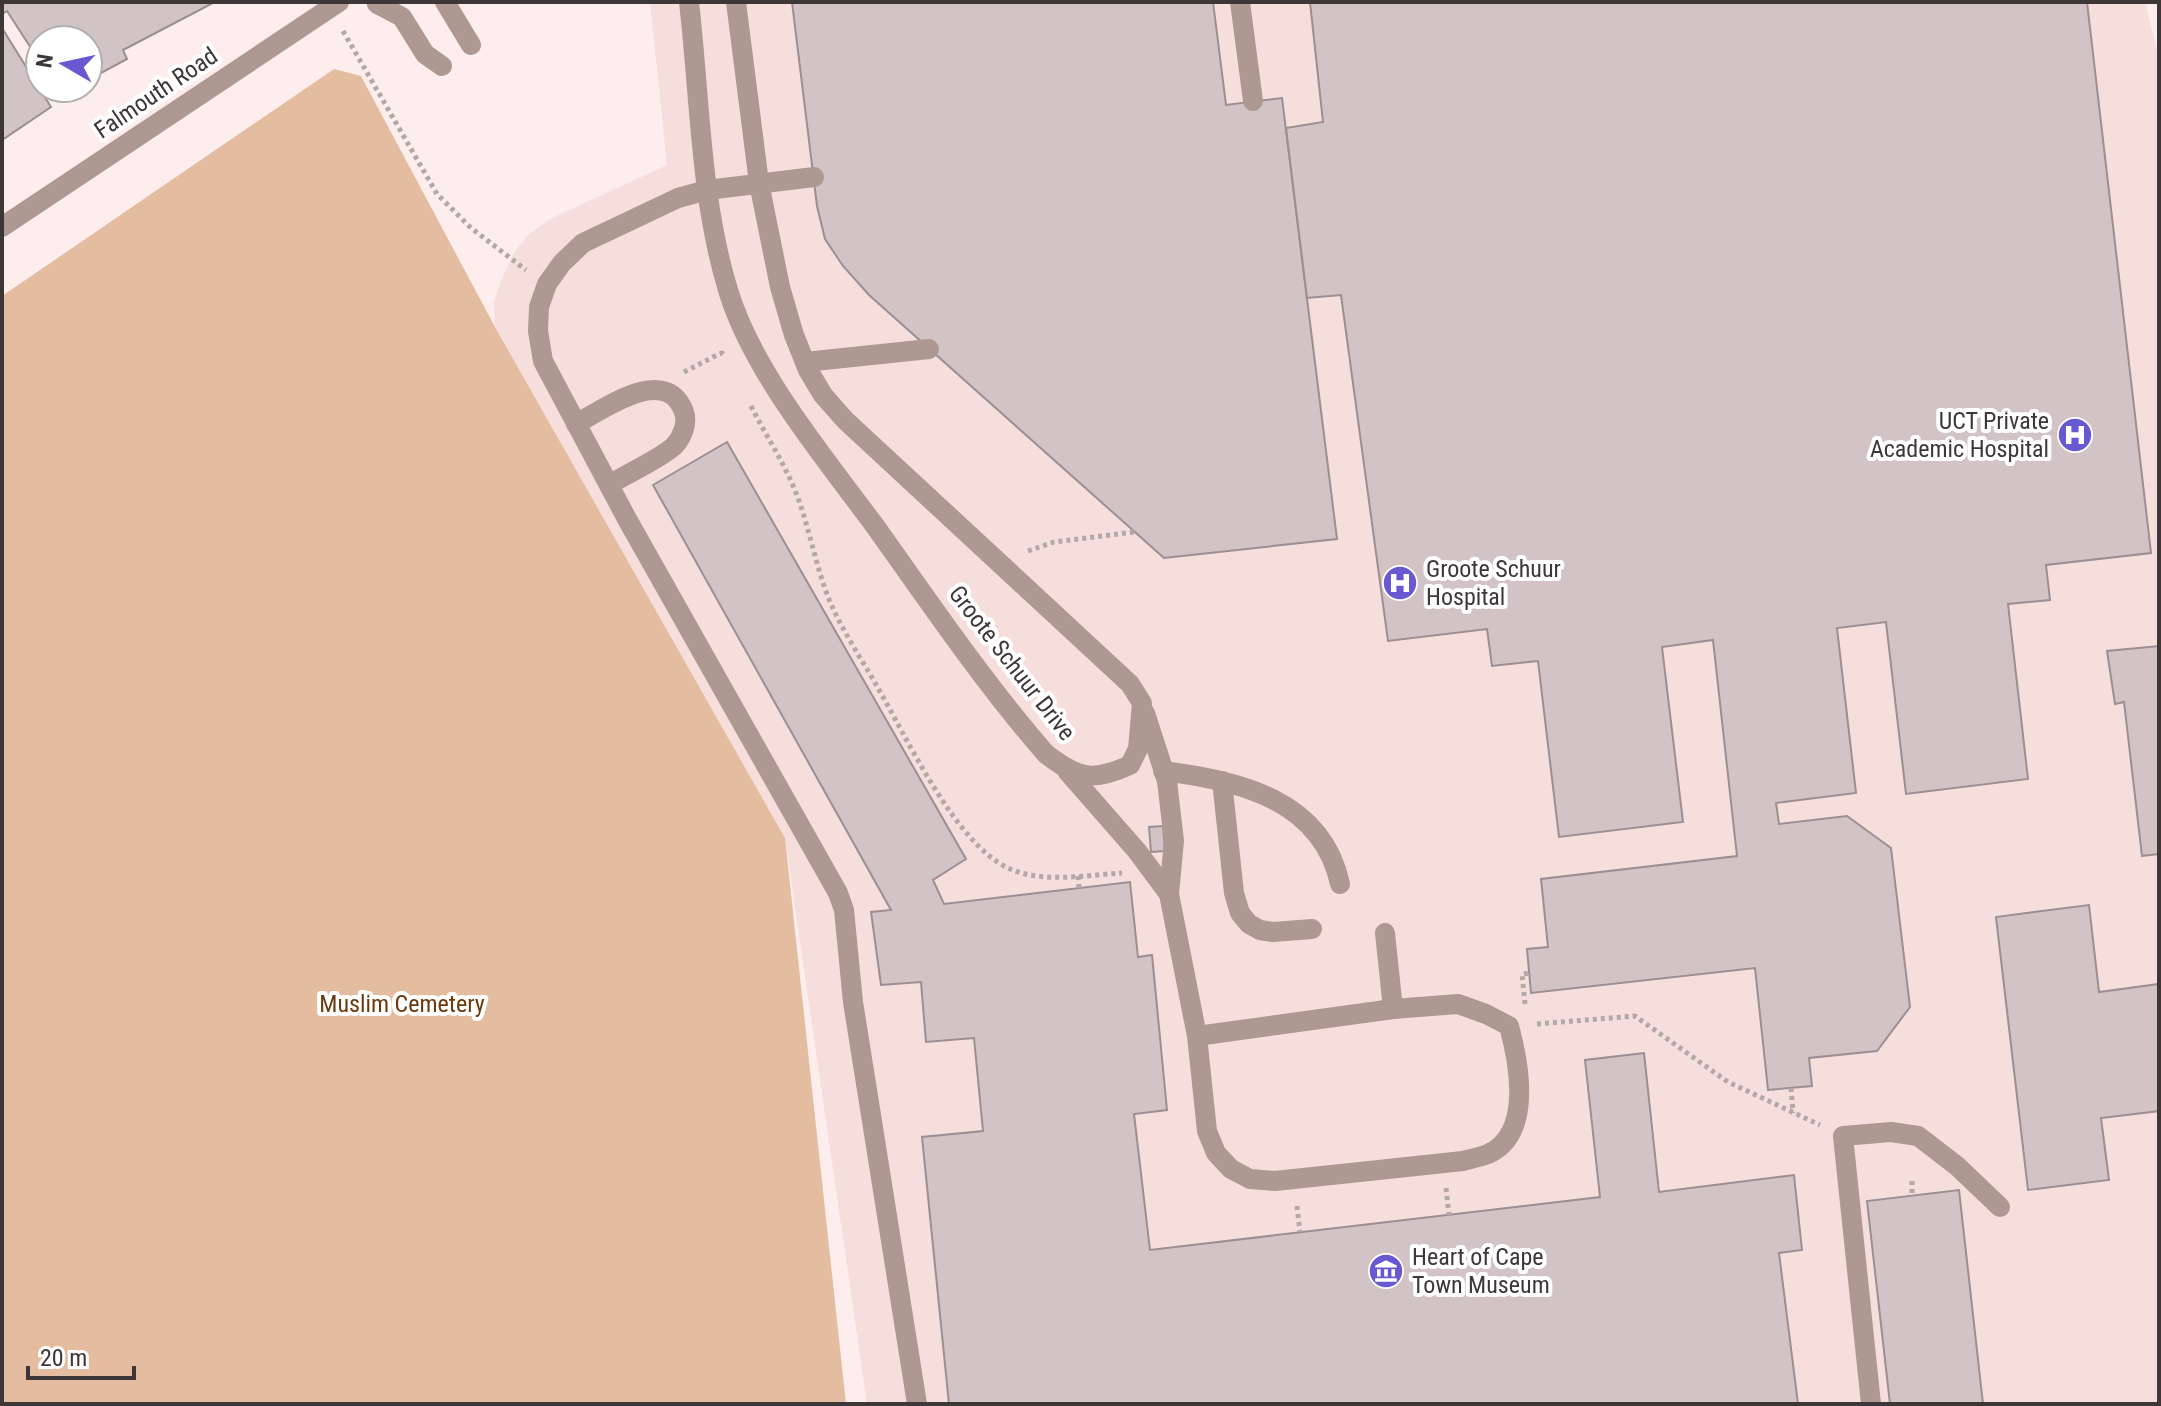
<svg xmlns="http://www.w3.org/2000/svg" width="2161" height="1406" font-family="'Roboto Condensed',sans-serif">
<rect width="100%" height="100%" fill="#fdeded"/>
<!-- built -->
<path fill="#f6dedd" d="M650,2H2145L2159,57V1404H867L785,838L495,327L494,301L501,281L514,253L529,234L552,218L667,165Z"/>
<!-- green -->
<path fill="#e4bda1" d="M334,69L361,76L495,327L785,838L846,1404H2V296Z"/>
<!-- building -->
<g fill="#d2c3c6" stroke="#9c8e91" stroke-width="2">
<path d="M2,2H210L211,4L123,50L127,59L88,80V40H40V62L7,11L2,14Z"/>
<path d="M792,2H1213L1226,105L1282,98L1337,539L1164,558L869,295L843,266L825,239L817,206Z"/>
<path d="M1310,2H2087L2151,553L2046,565L2050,600L2008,604L2028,779L1906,794L1886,622L1837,628L1856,793L1776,803L1779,824L1847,816L1891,848L1910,1007L1877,1051L1809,1058L1812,1086L1768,1090L1755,968L1531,993L1527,949L1548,947L1541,879L1737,856L1713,640L1662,647L1683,822L1559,837L1538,661L1492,666L1487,629L1388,641L1341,295L1307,298L1286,128L1323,122Z"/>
<path d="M2,28L51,107L2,140Z"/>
<path d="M57,88H74L61,95Z"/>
<path d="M727,442L966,859L933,880L944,904L1130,882L1138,957L1152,955L1167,1110L1134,1114L1150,1250L1600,1197L1585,1060L1644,1053L1659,1192L1794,1175L1802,1250L1779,1253L1798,1404H949L922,1137L983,1131L974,1038L926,1042L921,982L881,985L871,912L891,910L653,485Z"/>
<path d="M2159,646V854L2142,856L2124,702L2115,704L2107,651Z"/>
<path d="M1163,826L1165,851L1151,852L1149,827Z"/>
<path d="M2089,905L2099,992L2159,984V1111L2101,1118L2109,1180L2028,1190L1996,917Z"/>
<path d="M1959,1190L1983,1404H1890L1867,1201Z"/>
</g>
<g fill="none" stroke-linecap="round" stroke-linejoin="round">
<!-- path -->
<g stroke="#b3a7a7" stroke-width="5" stroke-dasharray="4 4" stroke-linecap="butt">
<path d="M343,31L437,194L471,228L526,270"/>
<path d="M684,372L717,355L722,353L724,356"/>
<path d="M751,406C766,436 784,462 796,493C809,526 815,563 828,597C841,629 861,658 878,688C907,738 955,843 1008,868C1042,884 1086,875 1122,873"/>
<path d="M1028,551L1054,542L1134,532"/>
<path d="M1078,876L1079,888"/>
<path d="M1525,1004L1522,974L1529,973"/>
<path d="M1537,1024L1635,1016L1728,1082L1820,1125"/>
<path d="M1791,1088L1793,1113"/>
<path d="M1912,1181V1196"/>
<path d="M1446,1188L1449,1215"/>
<path d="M1297,1206L1300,1232"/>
</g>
<!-- minor -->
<g stroke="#ae9992" stroke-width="20">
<path d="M445,2L471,45"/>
<path d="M689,2C700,97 700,198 728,290C752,371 825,458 875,526C930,603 984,683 1046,754C1078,779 1093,782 1130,765L1138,749L1142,703L1130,684L845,420L823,395L808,370L794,335L780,287L759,183L736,2"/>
<path d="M1240,2L1253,101"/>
<path d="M377,4L402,17L425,54L442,66"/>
<path d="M814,177L707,190L678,198L583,243L562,263L547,284L539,307L538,331L543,361L627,519L838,893L844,910L853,1002L917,1404"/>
<path d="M2,227L339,2"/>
<path d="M805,362L929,349"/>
<path d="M576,424C604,409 666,363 684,412C688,423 682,438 674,446C660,459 626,474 609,485"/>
<path d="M1145,713L1167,781L1174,841L1169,894L1197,1036L1207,1131L1216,1153L1231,1169L1250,1179L1275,1181L1463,1161C1471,1159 1480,1157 1488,1154C1533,1134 1519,1063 1509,1026L1486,1014L1458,1004L1393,1009L1197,1036"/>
<path d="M1067,771L1137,851L1169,894"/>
<path d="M1163,771C1237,780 1322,799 1340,884"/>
<path d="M1222,781L1234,893L1240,913L1249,924L1260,930L1273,932L1312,929"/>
<path d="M1385,933L1393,1009"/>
<path d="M1871,1404L1843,1136L1891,1132L1918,1136L1957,1166L2000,1207"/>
</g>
</g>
<!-- icons -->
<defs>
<g id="hospital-disc" transform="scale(1.8)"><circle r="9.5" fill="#6858d1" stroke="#fff"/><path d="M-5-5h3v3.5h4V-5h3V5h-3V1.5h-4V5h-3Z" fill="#fff"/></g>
<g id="museum-disc" transform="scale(1.8)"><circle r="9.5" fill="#6858d1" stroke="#fff"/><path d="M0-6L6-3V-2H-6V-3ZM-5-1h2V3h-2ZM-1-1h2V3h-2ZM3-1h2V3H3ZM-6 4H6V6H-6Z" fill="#fff"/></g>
</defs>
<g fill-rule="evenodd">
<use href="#hospital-disc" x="2075" y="435"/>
<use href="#hospital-disc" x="1400" y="583"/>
<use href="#museum-disc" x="1386" y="1271"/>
</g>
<g text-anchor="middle" stroke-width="8" stroke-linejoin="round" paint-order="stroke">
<!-- street labels -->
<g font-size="24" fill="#3e3737" stroke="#fff">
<text transform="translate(156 93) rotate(-34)" y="8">Falmouth Road</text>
<text transform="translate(1012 663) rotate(52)" y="8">Groote Schuur Drive</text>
</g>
<!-- poi labels -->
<g font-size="24" fill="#3e3737" stroke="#fff" text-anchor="start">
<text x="2049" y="429" text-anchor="end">UCT Private<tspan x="2049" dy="28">Academic Hospital</tspan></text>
<text x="1426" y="577">Groote Schuur<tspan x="1426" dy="28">Hospital</tspan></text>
<text x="1412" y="1265">Heart of Cape<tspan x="1412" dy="28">Town Museum</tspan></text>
</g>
<!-- park labels -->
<g font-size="24" fill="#6b390c" stroke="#fff">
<text x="402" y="1012">Muslim Cemetery</text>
</g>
</g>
<!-- border -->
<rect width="2161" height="1406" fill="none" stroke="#3e3737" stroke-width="8"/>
<!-- north arrow -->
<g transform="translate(64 64) rotate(279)"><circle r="38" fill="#ffffff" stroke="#b2afaf" stroke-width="2"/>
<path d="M0-6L14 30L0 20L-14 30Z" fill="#6858d1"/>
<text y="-12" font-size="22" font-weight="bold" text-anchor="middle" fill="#3e3737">N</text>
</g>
<!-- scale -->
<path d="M28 1366v12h106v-12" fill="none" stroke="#3e3737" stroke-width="4"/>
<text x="40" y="1366" font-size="24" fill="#3e3737" stroke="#ffffff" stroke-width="6" paint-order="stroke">20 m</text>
</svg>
